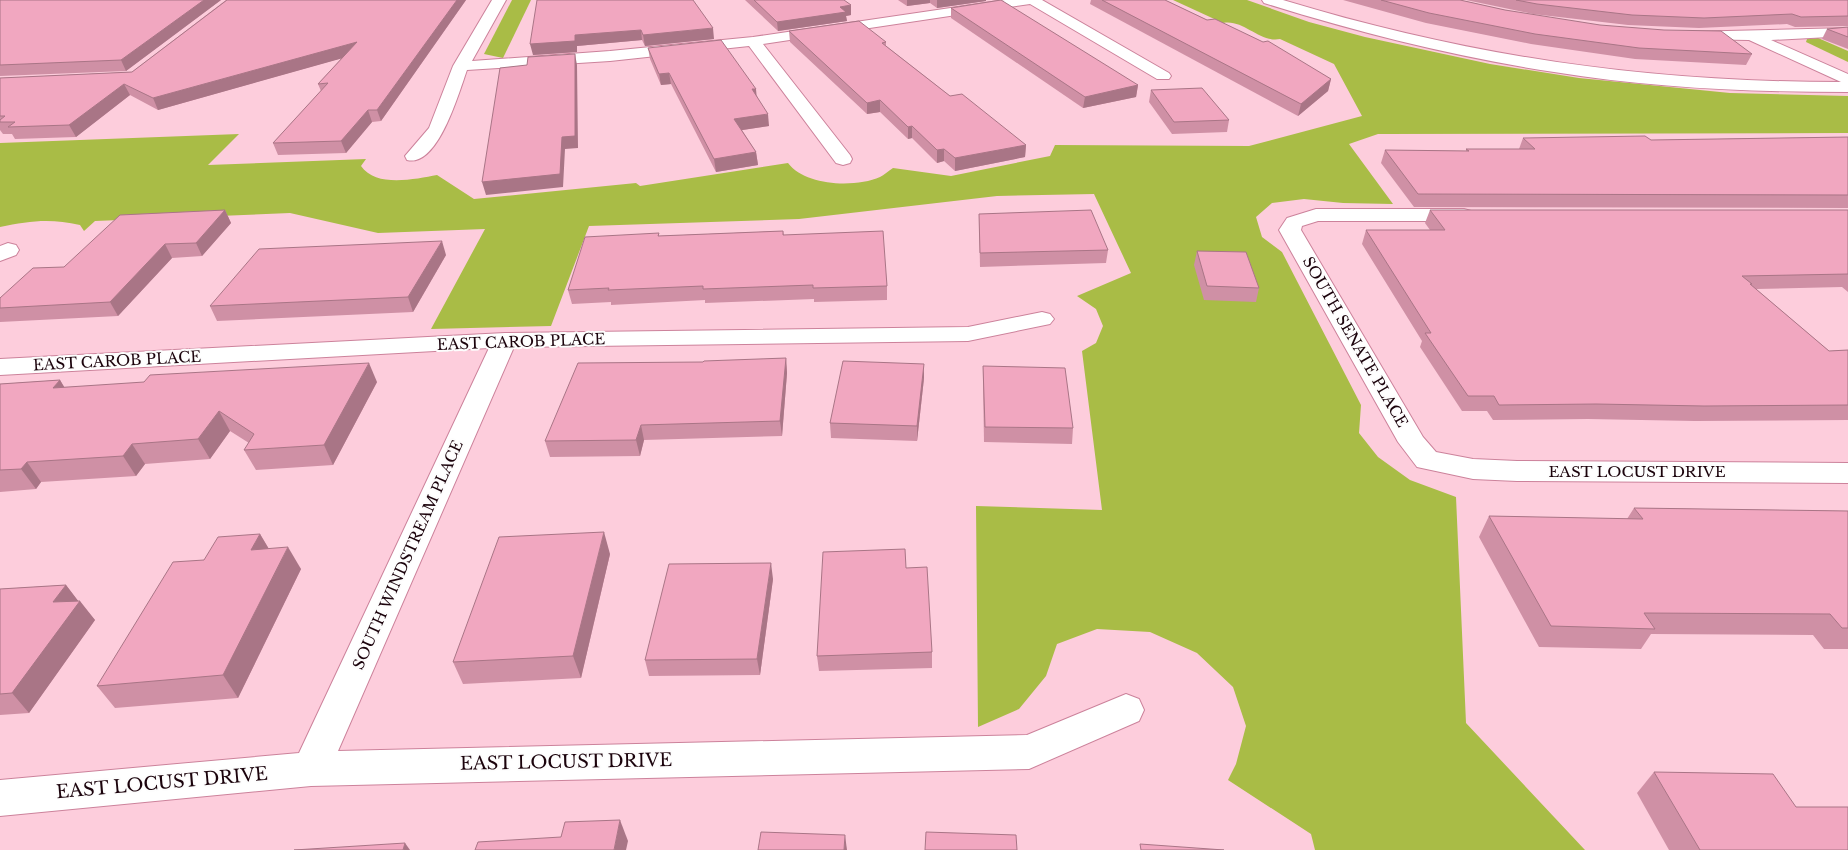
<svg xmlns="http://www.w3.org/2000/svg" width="1848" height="850" font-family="'Libre Baskerville',serif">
<rect width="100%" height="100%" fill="#fdcddc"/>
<!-- green -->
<g fill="#a9bc46">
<path d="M512,0H531L503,58L484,54Z"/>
<path d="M1173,0H1247L1309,22L1365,37L1490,64L1579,78L1730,93L1848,96V133L1378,134L1349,144L1393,204L1343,203L1304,199L1272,203L1256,217L1262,237L1282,252L1361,405L1359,433L1378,457L1410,480L1456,497L1466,723L1585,850H1315L1311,834L1228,780L1236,764L1246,726L1233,687L1197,653L1150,632L1097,629L1057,644L1046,676L1019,709L978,727L976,506L1102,510L1082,351L1096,343L1103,326L1096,309L1077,296L1131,273L1094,194L997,196L799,219L589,226L551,326L431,329L485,229L378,233L290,213L95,221L84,231L80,225C50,218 29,221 0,227V143L239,134L208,165L366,159L361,166C376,188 415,179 437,175L474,199L636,183L640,186L788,163C805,186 855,188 880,177C884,175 888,171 893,168L951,176L1050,156L1055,145L1249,146L1362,116L1334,64L1280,39C1259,43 1244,19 1223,23Z"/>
<path d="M1818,38L1848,51V62L1806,42L1807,39Z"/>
</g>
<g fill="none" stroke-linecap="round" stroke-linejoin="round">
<!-- minor casing -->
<g stroke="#cc829b" stroke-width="2">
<g id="minor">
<path d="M492,0H506L472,61L610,51L753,37L1005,0H1042L1169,73L1171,76L1169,79H1157L1030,4L763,44L850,155L852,159L850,163L843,165L836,163L749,46L610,61L467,70C459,92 438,168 407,160L405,156L429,128L453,66Z"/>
<path d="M1262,0H1283C1471,57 1646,82 1841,82L1749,40L1690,39L1685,38L1683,35L1685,32L1848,28V36L1771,40L1848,74V92C1750,92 1652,88 1554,72C1455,57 1360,33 1264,3Z"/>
<path d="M1316,209H1464L1471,211L1474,215L1471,219L1464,221H1318L1302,226L1301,230L1423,437L1436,452L1473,459L1517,461L1848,463V483L1517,481L1473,479L1417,467L1398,442L1279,230L1287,218Z"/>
<path d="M8,243L16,245L19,250L16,255L0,261V246Z"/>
<path d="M1042,312L1050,314L1054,319L1050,324L968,341L514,347L338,751L1027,735L1126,694L1139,699L1144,710L1139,721L1029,769L311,786L0,816V780L299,753L489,348L0,375V359L505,333L968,327Z"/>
</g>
</g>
<!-- minor -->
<use href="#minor" fill="#fff" fill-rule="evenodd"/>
</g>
<!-- wall -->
<g fill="#cf90a5">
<path d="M0,0H221L126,71L0,76Z"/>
<path d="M226,0H466L381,121L372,122L346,153L278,155L273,143L321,91L318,84L342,58L158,110L130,95L76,137L15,139L12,134H3L0,130V78L132,72Z"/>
<path d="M537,0L714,39L645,46L642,40L577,46V52L533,55Z"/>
<path d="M745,0H844L851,15L846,16L847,21L778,31Z"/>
<path d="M898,0H986V1L937,8L930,3L907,6Z"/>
<path d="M1091,0H1165L1331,79L1328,91L1298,116L1090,4Z"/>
<path d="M1343,0H1460L1505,10L1752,54L1746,65L1635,59L1531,44L1426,23Z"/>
<path d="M1466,0H1848V26L1795,27L1787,24L1699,28L1628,25L1533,14Z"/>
<path d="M951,8L1138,85L1136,97L1083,108L951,18Z"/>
<path d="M1848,27V49L1822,39L1827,29Z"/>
<path d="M789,31L886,42V46L950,96L1026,145L1025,157L955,171L944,161L937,163L912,138L908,139L880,112L867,114L790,42Z"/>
<path d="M648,48L757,96L769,126L742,130L756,152L758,165L716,172L671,84L661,85L650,59Z"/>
<path d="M1151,90L1229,120L1227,132L1172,134L1149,102Z"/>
<path d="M1848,137V208L1414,207L1381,163L1385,150L1466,151V149H1519L1523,138L1651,140Z"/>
<path d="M225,210L231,223L202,256L172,258L118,316L0,322V298L64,267Z"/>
<path d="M1430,210H1848V292L1842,287L1756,289L1829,351L1848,350V420L1695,421L1588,419L1493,420L1487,411H1462L1420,347L1422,341L1362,244L1366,230H1430L1425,223Z"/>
<path d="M979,214L1108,250L1106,263L980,267Z"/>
<path d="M783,231L784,235L887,286V300L814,302V299L705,303V300L611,305V302L572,304L568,290L659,233V236Z"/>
<path d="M1197,251L1259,288L1256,302L1204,300L1194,265Z"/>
<path d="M446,255L413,312L217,321L210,306Z"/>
<path d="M786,358L787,373L782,436L644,440L640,456L550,457L545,441L703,362Z"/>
<path d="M983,366L1073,428L1072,444L984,442L983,381Z"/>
<path d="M924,378L917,441L831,438L830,423Z"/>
<path d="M60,380L64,387L377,382L333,465L256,470L244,450L249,443L230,431L210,459L145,464L136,476L41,482L36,489L0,492V384Z"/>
<path d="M1634,508L1848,511V649H1824L1813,635L1651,634L1641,649L1539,647L1479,537L1489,516L1627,519Z"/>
<path d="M260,534L269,549L301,569L238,698L115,708L97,686L204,560Z"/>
<path d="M610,554L581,678L463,684L453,662Z"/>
<path d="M906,568L932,652V668L819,671L817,656Z"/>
<path d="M773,579L760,675L649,676L645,660Z"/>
<path d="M66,585L78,601L95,620L29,713L0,715V589Z"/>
<path d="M1654,772L1796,807L1848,850H1669L1637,793Z"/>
</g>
<!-- shaded-wall -->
<g fill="#a97586">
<path d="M204,0H221L126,71L121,60Z"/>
<path d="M457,0H466L381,121L377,110Z"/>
<path d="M907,0H930V3L907,6Z"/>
<path d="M937,0H986V1L937,8Z"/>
<path d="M851,5V15L846,16L847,21L778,31L777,22L840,7Z"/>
<path d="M713,28L714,39L645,46L643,35Z"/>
<path d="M641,30L642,40L577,46V52L533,55L530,44L575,35Z"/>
<path d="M357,42L361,53L158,110L153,98Z"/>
<path d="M575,54L577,65L578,148L565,149L563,187L486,195L482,182L562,137Z"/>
<path d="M669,73L671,84L661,85L659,74Z"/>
<path d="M1331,79L1328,91L1298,116L1301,104Z"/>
<path d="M124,84L130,95L76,137L69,125Z"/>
<path d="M1138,85L1136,97L1083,108L1085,97Z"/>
<path d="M752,89H756L757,100Z"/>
<path d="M880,100V112L867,114V103Z"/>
<path d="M368,110L372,122L346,153L341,141Z"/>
<path d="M768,114L769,126L736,131L734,119Z"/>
<path d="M912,126V138L908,139V127Z"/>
<path d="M1026,145L1025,157L955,171V158Z"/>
<path d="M944,149V161L937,163V150Z"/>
<path d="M756,152L758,165L716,172L714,159Z"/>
<path d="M225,210L231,223L202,256L196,243Z"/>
<path d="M442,241L446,255L413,312L408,297Z"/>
<path d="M165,244L172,258L118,316L110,302Z"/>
<path d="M786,358L787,373L782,436L780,421Z"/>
<path d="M369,363L377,382L333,465L324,445Z"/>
<path d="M924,364V378L917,441V426Z"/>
<path d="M60,380L72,400L53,388Z"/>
<path d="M219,411L230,431L210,459L198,439Z"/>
<path d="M641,425L644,440L640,456L636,440Z"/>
<path d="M132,444L145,464L136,476L123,456Z"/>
<path d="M27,462L41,482L36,489L21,469Z"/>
<path d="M604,532L610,554L581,678L573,656Z"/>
<path d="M260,534L273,556L251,550Z"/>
<path d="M288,547L301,569L238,698L223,675Z"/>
<path d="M771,563L773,579L760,675L757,659Z"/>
<path d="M66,585L79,602L80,601L95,620L29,713L12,693L53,602Z"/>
<path d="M620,820L628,841L626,850H614Z"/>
<path d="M845,835L847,850H844Z"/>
<path d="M405,843L410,850H403Z"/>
</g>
<!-- building -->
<g fill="#f1a7c0" stroke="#a97586">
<path d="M0,0H204L121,60L0,65Z"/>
<path d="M227,0H457L377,110H368L341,141L273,143L328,83L318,84L357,42L153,98L124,84L69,125L8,127L15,122H0V120L5,116H0V78L132,72Z"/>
<path d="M537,0H693L713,28L643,35L641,30L575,35V41L530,44Z"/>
<path d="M754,0H844L851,5L840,7L846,12L777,22Z"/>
<path d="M1001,0L1138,85L1085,97L951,8Z"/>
<path d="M1102,0H1165L1207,20L1215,19L1263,42L1268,41L1331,79L1301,104Z"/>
<path d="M1381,0H1460L1505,10L1600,25L1664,30L1721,31L1752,54L1639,48L1535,34L1429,13Z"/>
<path d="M1516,0H1848V16L1801,17L1792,14L1704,18L1632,15L1537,4Z"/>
<path d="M859,21L886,42L882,43L950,96L962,94L1026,145L955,158L944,149L937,150L912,126L908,127L880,100L867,103L789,31Z"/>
<path d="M1848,27V37L1827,29Z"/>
<path d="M721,40L756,89H752L768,114L734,119L756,152L714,159L669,73L659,74L648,48Z"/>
<path d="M575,54V136L562,137L560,174L482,182L500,68L527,65L528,57Z"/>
<path d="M1202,88L1229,120L1174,122L1151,90Z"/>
<path d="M1645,136L1651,140L1848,137V195L1418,194L1385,150L1469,151L1466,149H1535L1523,138Z"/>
<path d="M225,210L196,243L165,244L110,302L0,308V298L33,268L64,267L120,215Z"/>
<path d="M1091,210L1108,250L980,253L979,214Z"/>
<path d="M1430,210H1848V274L1742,276L1752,284H1750L1829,351L1848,350V405L1704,406L1596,404L1499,405L1494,396H1468L1425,333H1431L1366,230H1445Z"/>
<path d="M783,231V235L883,231L887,286L813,288V285L703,289V286L608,290L609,288L568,290L585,237L659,233L658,236Z"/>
<path d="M442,241L408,297L210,306L259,249Z"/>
<path d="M1197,251L1246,252L1259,288L1207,286Z"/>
<path d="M786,358L780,421L641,425L636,440L545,441L578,363L703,362L704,361Z"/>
<path d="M843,361L924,364L917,426L830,423Z"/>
<path d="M369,363L324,445L244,450L254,434L219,411L198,439L132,444L123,456L27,462L21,469L0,470V384L60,380L53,388L144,382L150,375Z"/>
<path d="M983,366L1065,368L1073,428L985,427Z"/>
<path d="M1634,508L1848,511V628H1842L1830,614L1644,613L1655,629L1551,626L1489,516L1643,519Z"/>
<path d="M604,532L573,656L453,662L499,537Z"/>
<path d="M260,534L251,550L288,547L223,675L97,686L173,562L204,560L218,537Z"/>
<path d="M905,549L906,568L927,567L932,652L817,656L823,552Z"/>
<path d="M771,563L757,659L645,660L669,564Z"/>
<path d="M66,585L53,602L80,601L12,693L0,694V589Z"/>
<path d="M1654,772L1773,774L1796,807H1848V850H1700Z"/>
<path d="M620,820L614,850H475L478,842L561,837L565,822Z"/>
<path d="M761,832L845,835L844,850H758Z"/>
<path d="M926,832L1016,835L1017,850H925Z"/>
<path d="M405,843L403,850H294Z"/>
<path d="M1140,844L1224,850H1141Z"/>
</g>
<g text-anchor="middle" stroke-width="4" stroke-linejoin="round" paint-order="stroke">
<!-- street labels -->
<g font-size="15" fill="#1b030c" stroke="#fdfdfd">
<text transform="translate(521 342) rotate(-2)" y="5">EAST CAROB PLACE</text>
<text transform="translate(1355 342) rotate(60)" y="5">SOUTH SENATE PLACE</text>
<text transform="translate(117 361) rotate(-3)" y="5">EAST CAROB PLACE</text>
<text x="1637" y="477">EAST LOCUST DRIVE</text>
<text transform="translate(408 555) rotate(-66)" y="5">SOUTH WINDSTREAM PLACE</text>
</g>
<!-- near-street labels -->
<g font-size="18" fill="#1b030c" stroke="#fdfdfd">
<text transform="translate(566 762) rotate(-1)" y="6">EAST LOCUST DRIVE</text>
<text transform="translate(162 783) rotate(-5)" y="6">EAST LOCUST DRIVE</text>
</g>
</g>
</svg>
